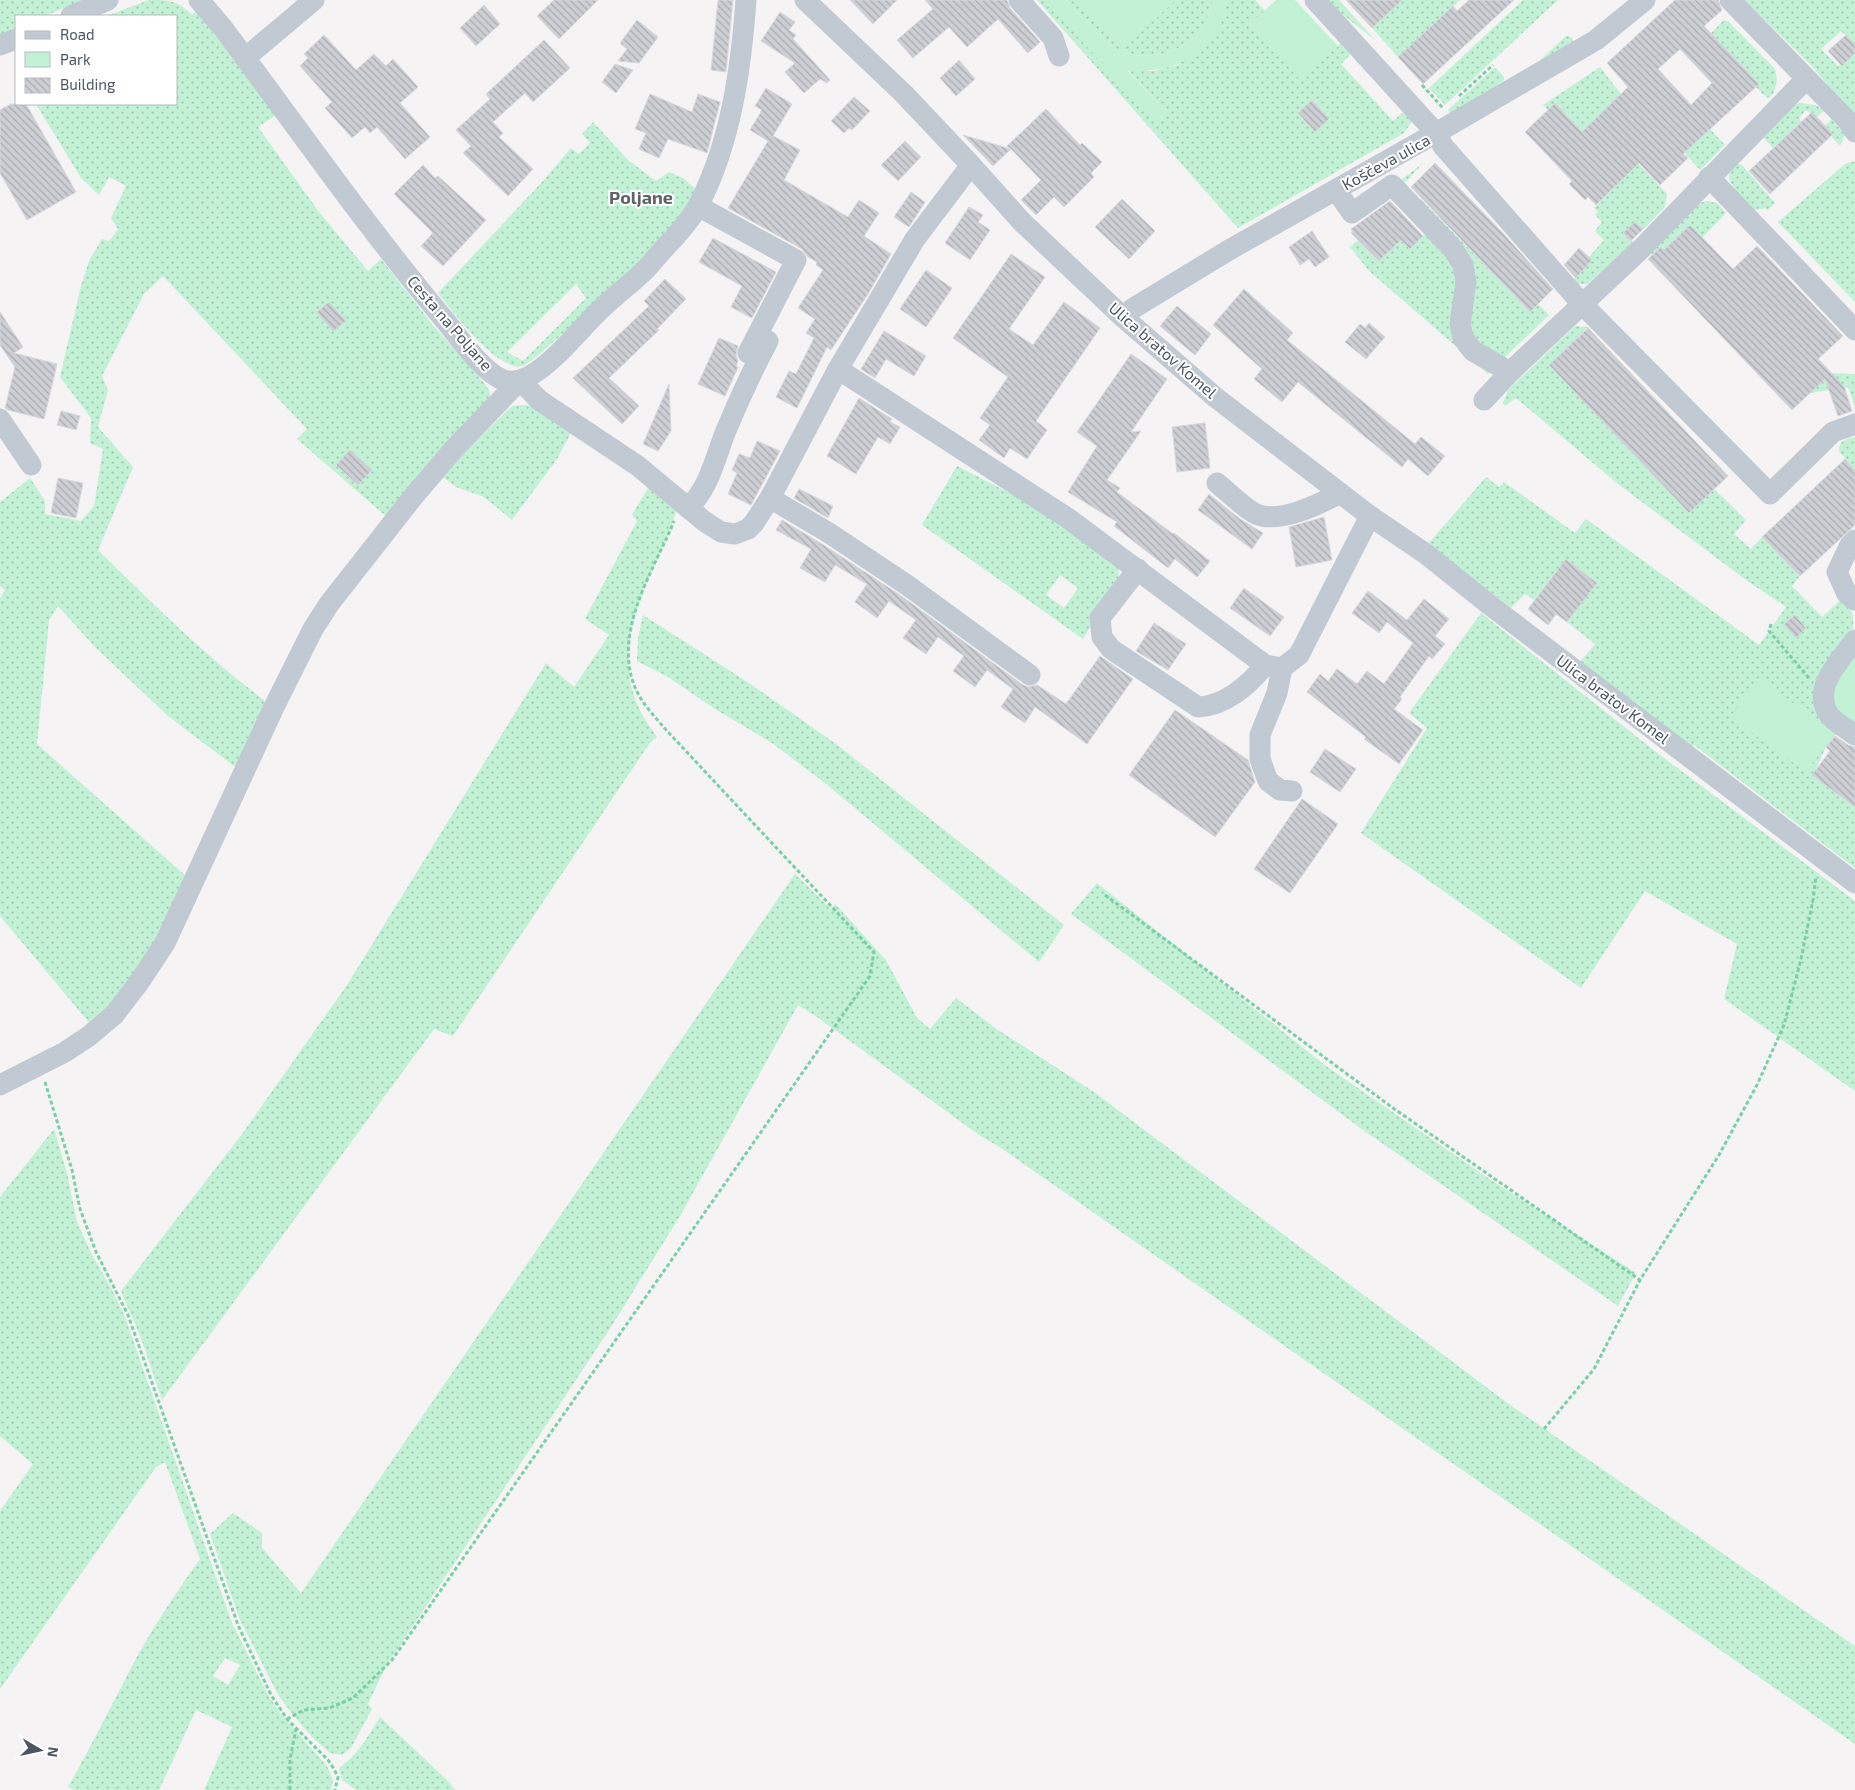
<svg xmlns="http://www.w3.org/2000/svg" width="1855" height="1790" font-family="'Exo 2',sans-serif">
<defs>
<pattern id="grass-dots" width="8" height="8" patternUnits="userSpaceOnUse" patternTransform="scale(1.25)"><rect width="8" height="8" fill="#c3f1d5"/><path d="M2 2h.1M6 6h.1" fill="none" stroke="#a0c6b0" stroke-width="1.8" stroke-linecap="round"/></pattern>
<pattern id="building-back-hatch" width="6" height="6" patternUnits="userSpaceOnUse" patternTransform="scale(1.25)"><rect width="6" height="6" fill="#cdcfd5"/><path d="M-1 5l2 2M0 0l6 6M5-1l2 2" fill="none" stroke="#a8abb0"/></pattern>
</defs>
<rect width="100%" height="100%" fill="#f5f3f3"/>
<!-- grass -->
<g fill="url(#grass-dots)" fill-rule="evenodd">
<path d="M0,0H82L45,16H16V29L0,36Z"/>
<path d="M149,0C169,0 177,0 192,15L196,11L276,115L258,127L319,212L368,271L381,259L432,324L485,384L490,392V398L388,518L297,439L307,429L163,276L144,294L102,376L108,390L98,427L133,467L98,550C154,605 206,657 269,704L238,769L168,716L96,648L58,606L49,620L37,744L188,878L151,952L92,1026L0,916V598L5,590L0,586V502L30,478L45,501V514L81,521L94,506L103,449L90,443L91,418L60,377L81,286L89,261L102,239L109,241L118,229L111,218L126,186L109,177L99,195L81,178L36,104H176V16H106Z"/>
<path d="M1037,0H1044L1168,114L1127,69L1152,71L1178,65L1227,3V0H1255L1265,11L1250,24L1301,80L1342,42L1349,51L1350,55L1341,64L1393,121L1402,113L1408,115L1412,119L1411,123L1404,133L1238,228Z"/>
<path d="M1066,0H1213C1210,14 1205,27 1194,37C1175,56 1139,62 1115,48C1096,37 1081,16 1066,0Z"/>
<path d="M1329,0H1339L1375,40L1342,14Z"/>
<path d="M1402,0H1460L1398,57L1372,28Z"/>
<path d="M1523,0H1558L1445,105L1429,88Z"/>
<path d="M1744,0H1855V44L1841,31L1821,49L1838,66L1855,51V119L1812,66Z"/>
<path d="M1724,20L1729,22L1775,69L1777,81L1774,92L1769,98L1766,97L1756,87L1759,84L1711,33Z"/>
<path d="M1566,36L1571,37L1573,40V44L1539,61Z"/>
<path d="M1495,67L1504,77V80L1479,98L1451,114L1448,110Z"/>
<path d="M1600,67L1621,94L1596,119L1667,194L1665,207L1643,230L1635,222L1624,233L1634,244L1587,284H1576L1574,279L1591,260L1589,257L1604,240L1595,231L1602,222L1595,215L1598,212L1594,208L1624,177L1556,104L1548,110L1543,105Z"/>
<path d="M1799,103L1815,105L1824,110L1817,117L1812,112L1810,113L1806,110L1799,118L1801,122L1773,148L1762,136L1790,107Z"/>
<path d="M1832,119L1845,135L1840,146L1831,136L1833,134L1825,125Z"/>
<path d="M593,122L628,160L656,181L669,172L683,178L697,190L693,201L646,260L535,358C531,360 526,365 522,366C498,372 452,311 438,293L543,181L571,148L579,154L590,143L582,134ZM576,284L586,298L523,361L507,352Z"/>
<path d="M1710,129L1725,145L1700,170L1682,150Z"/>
<path d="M1855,161V302L1778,222L1845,164Z"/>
<path d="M1736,163L1742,165L1775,203L1767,210L1765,208C1761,209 1757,211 1753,209C1747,205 1729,184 1729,177C1729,172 1733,168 1736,163Z"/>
<path d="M1422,164L1403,185L1419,202L1421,199L1530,312L1538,304L1549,315L1502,360C1495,357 1487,355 1481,351C1449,330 1476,295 1466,265C1458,243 1418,205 1400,185L1401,180Z"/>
<path d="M1707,201L1717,203L1726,213L1702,238L1690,225L1651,262V256L1653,250L1698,203Z"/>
<path d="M1427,232L1459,266L1455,323L1493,368L1488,374L1369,271L1350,247L1358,240L1379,261L1401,240L1410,249Z"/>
<path d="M1575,326L1588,327L1549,365L1689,513L1714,489L1746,520L1734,534L1751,549L1762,537L1800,576L1792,586L1822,617L1841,600C1855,609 1855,621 1851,637L1839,731L1826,747L1813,775L1855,807V868L1694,745L1691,748L1579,663L1595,644L1567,622L1597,583L1566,559L1534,600L1525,594L1511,608L1428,544L1486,477L1499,487L1504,482L1575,533L1586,519L1759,645L1786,607L1746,580L1618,484L1516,398L1505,406L1503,403L1508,390Z"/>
<path d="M1831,373L1855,374V407L1848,387L1810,393Z"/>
<path d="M522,405L533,406L572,431L557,459L512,520L484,497L456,487L440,475L512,406Z"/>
<path d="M1855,437V470L1839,451C1839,440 1846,439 1855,437Z"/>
<path d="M957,466L1037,507L1114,561L1119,570L1118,581L1083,639L922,525ZM1060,575L1078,588L1064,608L1046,595Z"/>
<path d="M650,485L677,508C670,537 654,563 643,591C631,620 624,657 632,689C636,706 646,722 657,737L649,744L453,1036L434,1029L162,1400L141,1338L121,1291L242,1134L347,985L546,663L574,687L609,635L585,619L637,521L632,515Z"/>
<path d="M1481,613L1656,752L1855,901V1091L1724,999L1737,944L1645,891L1581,988L1361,833L1427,728L1409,713Z"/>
<path d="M643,615L749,683L836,744L1064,925L1039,962L825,783L772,743L715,709L668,677L637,661L638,638Z"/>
<path d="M795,874L831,909L835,904L886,960L917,1018L930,1029L956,998L995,1028L1094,1092L1506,1402L1855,1646V1744L1001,1148L979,1135L817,1017L798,1005L680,1216L611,1327L385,1668L368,1704L372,1709L351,1748L342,1755L330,1753L313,1738L293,1715L277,1693L240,1620L210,1534L233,1513L262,1533V1548L301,1593Z"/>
<path d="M1097,883L1326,1066L1488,1178L1636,1273L1618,1306L1363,1130L1071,914Z"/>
<path d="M54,1129L67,1173L77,1222L92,1255L111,1288L125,1317L232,1623L268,1695L280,1713L327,1766L333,1780L331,1790H204L232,1727L196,1710L159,1790H74L68,1787C91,1747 111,1706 132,1666C152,1629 175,1594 200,1559L165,1462L156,1467L0,1689V1511L33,1464L0,1436V1197ZM225,1658L240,1665L228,1685L213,1676Z"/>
<path d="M380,1717L447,1780L455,1790H356L342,1780L339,1768C358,1755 368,1736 380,1717Z"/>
</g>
<!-- green -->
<g fill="#c3f1d5">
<path d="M1044,0H1066C1081,16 1096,37 1115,48C1139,62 1175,56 1194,37C1205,27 1210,14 1213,0H1227C1222,52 1175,75 1127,70L1168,114L1158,124Z"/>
<path d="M1076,0H1176L1122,50Z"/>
<path d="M1276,0H1295L1338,46L1301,81L1250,24Z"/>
<path d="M1855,645V728L1834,713L1832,680Z"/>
<path d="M1758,678L1835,733L1806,772L1730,717Z"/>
</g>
<!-- building -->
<g fill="url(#building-back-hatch)" stroke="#d7d9de" fill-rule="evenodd">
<path d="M554,0H598L559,39L537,16Z"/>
<path d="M718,0H733L726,72L711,70Z"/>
<path d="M850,0H897L873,24Z"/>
<path d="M925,0H1007L1010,8L1040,42L1028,53L998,19L967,47L949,27L913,58L897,40L933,9Z"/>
<path d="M1346,0H1402L1372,28Z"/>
<path d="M1469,0H1514L1423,84L1398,57L1453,6L1457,11Z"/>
<path d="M1675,0H1718L1722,10L1704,26L1759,84L1683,154L1688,158L1660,185L1639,163L1596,205L1588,197L1585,200L1569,184L1572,181L1525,132L1555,103L1582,132L1628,87L1607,63ZM1680,49L1712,83L1691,105L1658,69Z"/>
<path d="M484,5L500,24L476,46L460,28Z"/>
<path d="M780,12L795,22L789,30L796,35L793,39L830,80L827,83L820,79L804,93L785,72L795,63L761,41Z"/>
<path d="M637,20L658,37L639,63L618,61L627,49L620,43Z"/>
<path d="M324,35L356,70L374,54L386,66L393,59L418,87L400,103L430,137L405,159L377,127L370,133L365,127L352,138L325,108L332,102L300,66L308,58L304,54Z"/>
<path d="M1846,35L1855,44V53L1842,66L1828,51Z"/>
<path d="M544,40L570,68L533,102L525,93L493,122L503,133L499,137L533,169L508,196L463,153L471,146L456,130L490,99L486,94Z"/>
<path d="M959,60L975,79L956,96L940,78Z"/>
<path d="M615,64L633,70L616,93L602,82Z"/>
<path d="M766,88L792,104L773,136L800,150L784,180L848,217L859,200L879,213L864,236L891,254L868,294L831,350L827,347L797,408L776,397L789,371L796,374L814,338L806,333L815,319L798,308L823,270L816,265L817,262L808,257L802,249L728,208L768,141L750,130L762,110L755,106Z"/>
<path d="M650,94L692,112L698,94L720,102L707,153L668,139L659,158L639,149L646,133L635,129Z"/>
<path d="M854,97L870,111L852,130L849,128L844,133L831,121Z"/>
<path d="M1312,100L1329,119L1315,132L1298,113Z"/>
<path d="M11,104H26L76,192L27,220L0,173V110Z"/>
<path d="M1046,109L1080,145L1082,143L1102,162L1091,173L1094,177L1064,207L1054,197L1036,215L1021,200L1041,180L1011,149L993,166L963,135L1011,149L1007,146Z"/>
<path d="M1812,112L1833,134L1770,194L1749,171Z"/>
<path d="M905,141L921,157L898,181L881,165Z"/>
<path d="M1435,163L1502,232L1553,289L1530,312L1411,187Z"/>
<path d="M423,165L435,178L438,176L486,220L443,266L421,246L433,233L394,194Z"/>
<path d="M911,192L925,202L909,227L894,217Z"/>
<path d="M1122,199L1155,231L1129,259L1095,227Z"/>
<path d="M1390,201L1423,236L1410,249L1401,240L1379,261L1351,233L1353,232L1351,229Z"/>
<path d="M969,207L983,215L978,222L990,230L970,260L945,243Z"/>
<path d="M1635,222L1643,229L1631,241L1623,233Z"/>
<path d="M1690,225L1733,269L1757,246L1843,336L1818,359L1844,386L1852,411L1838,416L1825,379L1792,410L1648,259L1661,247L1664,250Z"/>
<path d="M1312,231L1329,257L1315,267L1309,259L1300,265L1289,247Z"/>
<path d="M713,238L776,272L752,318L731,307L742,286L699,262Z"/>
<path d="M1579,248L1592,260L1576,278L1564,265Z"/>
<path d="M1011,254L1045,277L1009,329L1033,345L1064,302L1100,328L1036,421L1047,430L1027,459L1010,448L1004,458L979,440L990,425L980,418L1008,377L953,338Z"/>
<path d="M926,270L952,288L926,327L900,309Z"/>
<path d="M665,279L686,299L657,329L659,330L609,378L639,406L622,424L573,378L649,306L644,301Z"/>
<path d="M1244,289L1293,333L1287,340L1415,444L1421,437L1445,456L1428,476L1408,459L1402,467L1298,382L1282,402L1254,379L1262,369L1213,325Z"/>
<path d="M329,302L346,321L333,331L317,312Z"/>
<path d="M1177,306L1211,334L1195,355L1160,326Z"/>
<path d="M0,312L23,347L14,353L57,364L44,419L8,410L5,408L15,367L0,345Z"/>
<path d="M1369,323L1385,337L1366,359L1345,342L1360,324L1365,328Z"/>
<path d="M1588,328L1728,476L1689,513L1549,365Z"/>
<path d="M884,331L926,356L914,376L886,359L875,378L861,369Z"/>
<path d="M719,338L738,346L736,354L738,361L736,366L738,367L725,396L698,384Z"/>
<path d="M1131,354L1167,379L1131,432L1141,431L1107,480L1120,488L1117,492L1173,534L1174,533L1210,561L1197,577L1175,559L1168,568L1114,526L1117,522L1068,492L1097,446L1077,432Z"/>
<path d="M669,384L671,431L658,451L643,444Z"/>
<path d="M859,398L892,419L890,422L900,427L890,444L878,437L856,474L827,456Z"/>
<path d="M61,411L80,416L76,430L57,425Z"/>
<path d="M1205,423L1210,468L1177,472L1172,427Z"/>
<path d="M757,441L780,451L751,505L728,494L737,473L732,470L739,454L750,458Z"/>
<path d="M350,450L372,470L358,485L336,465Z"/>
<path d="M1845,459L1855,470V525L1800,576L1762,537Z"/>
<path d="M58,478L83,483L76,518L51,513Z"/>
<path d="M799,489L833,506L828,518L794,498Z"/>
<path d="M1209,494L1240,519L1263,533L1252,549L1198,510Z"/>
<path d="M1324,517L1332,560L1296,567L1289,527Z"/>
<path d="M782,520L822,544L900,595L1023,685L1029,687L1037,685L1066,704L1100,656L1133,679L1087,744L1035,707L1025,723L1001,707L1013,689L987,670L975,687L953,671L964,656L938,637L926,654L903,638L916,620L889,601L877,618L855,602L867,584L835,565L825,582L800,568L811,549L776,530Z"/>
<path d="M1566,559L1597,583L1567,622L1556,614L1548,625L1528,609Z"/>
<path d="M1244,588L1284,617L1270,636L1230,608Z"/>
<path d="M1368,591L1407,620L1424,599L1449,619L1435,636L1445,644L1432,659L1429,656L1400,697L1402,699L1394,709L1423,730L1399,764L1364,739L1366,737L1307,692L1320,674L1328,681L1337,669L1357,684L1367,671L1384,684L1413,643L1387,622L1379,633L1352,613Z"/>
<path d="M1795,615L1806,628L1796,638L1784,624Z"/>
<path d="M1154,623L1186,644L1168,670L1136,651Z"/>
<path d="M1175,710L1248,760L1255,782L1215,837L1129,775Z"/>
<path d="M1835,736L1848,745L1855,747V807L1812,775L1830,751L1826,747Z"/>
<path d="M1325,749L1356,769L1340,792L1310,772Z"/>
<path d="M1302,799L1338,824L1290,893L1254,869Z"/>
</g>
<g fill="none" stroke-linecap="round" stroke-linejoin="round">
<!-- path -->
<g stroke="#7ad0a6" stroke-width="3" stroke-dasharray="4 2.5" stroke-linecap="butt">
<path d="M1422,85L1443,108"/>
<path d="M1459,96L1493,65"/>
<path d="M1771,624L1769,631L1809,678"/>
<path d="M1105,895L1393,1108L1640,1280"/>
<path d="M45,1082L72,1170L80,1209L96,1252L128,1315L238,1625L271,1695L287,1719L328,1760L334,1769L338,1777L335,1790"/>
<path d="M1544,1429L1594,1369L1640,1280L1719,1155L1757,1085L1784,1025L1801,959L1813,900L1816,876"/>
<path d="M287,1719L304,1710L329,1708L353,1698L392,1660L870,976L874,952L668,732C655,717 639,701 633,682C620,643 637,601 653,567C660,551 668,537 674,521"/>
<path d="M290,1790V1759L296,1729"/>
</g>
<!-- minor -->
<g stroke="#c1cad2" stroke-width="21">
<path d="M199,0L222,27C295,124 365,225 443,318C459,337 479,368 501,379C510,383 520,381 528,377C555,362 578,331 600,310C614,296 631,284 646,269C655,259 664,248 674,238C683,227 693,217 699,204C731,142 741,69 746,0"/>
<path d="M805,0L904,94L971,165L1022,222L1124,318L1215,397L1370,516L1426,554L1491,606L1855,883"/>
<path d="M1019,0L1053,38L1059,56"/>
<path d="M1315,0L1436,133L1443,146L1583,305L1770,494L1833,432L1855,424"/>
<path d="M1730,0L1847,120L1855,132"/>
<path d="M71,16L108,0"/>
<path d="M0,45L16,39"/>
<path d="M245,58L314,0"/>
<path d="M1709,177L1855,330"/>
<path d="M1336,190L1352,213L1392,185L1453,249L1463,265L1466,282L1460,324L1463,338L1473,351L1510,372"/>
<path d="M698,206L796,260L748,353"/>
<path d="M1124,318L1132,309L1229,250L1436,133L1596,40L1645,0"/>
<path d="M838,369L1069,519L1265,665L1282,668L1299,655L1370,516"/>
<path d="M520,380L539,400L638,466L704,521L721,532L735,534L748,529L754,523L770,498L838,369L915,239L971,165"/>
<path d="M1484,400L1510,372L1642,248L1806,79"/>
<path d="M0,419L31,465"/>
<path d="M1217,483C1227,491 1246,510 1256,514C1279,524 1320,504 1340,493"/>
<path d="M770,498L829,533L907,585L1030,675"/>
<path d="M688,508C709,488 715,459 725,433C738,402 752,371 768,341"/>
<path d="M1855,540L1850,545L1837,572L1847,594L1855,600"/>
<path d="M1138,569L1100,618L1102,637L1111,649L1198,707C1225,706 1249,685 1265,665"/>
<path d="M1855,640C1840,661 1810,689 1830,716C1836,723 1847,729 1855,735"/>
<path d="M1282,668L1277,693L1260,735V759L1268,781L1280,790L1292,791"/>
<path d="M0,1085L65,1052L89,1036L114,1015L140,981L165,943L274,707L313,629L329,604L413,497L453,450L520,380"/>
</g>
</g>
<g text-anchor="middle" stroke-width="4" stroke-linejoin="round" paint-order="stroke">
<!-- street labels -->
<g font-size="16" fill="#4a5661" stroke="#fff">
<text transform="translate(1386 162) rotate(-29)" y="6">Koščeva ulica</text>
<text transform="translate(450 323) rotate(49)" y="6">Cesta na Poljane</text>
<text transform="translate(1163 350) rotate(41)" y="6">Ulica bratov Komel</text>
<text transform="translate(1613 699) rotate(37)" y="6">Ulica bratov Komel</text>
</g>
<!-- neighbourhood labels -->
<g font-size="18" font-weight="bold" fill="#5f6368" stroke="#fff">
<text x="641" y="204">Poljane</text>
</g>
</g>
<!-- legend -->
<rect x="15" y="15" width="162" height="90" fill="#ffffff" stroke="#b7bbc0"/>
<rect x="25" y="31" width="25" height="8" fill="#c1cad2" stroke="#b7bbc0"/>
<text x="60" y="40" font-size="15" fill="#4a5661">Road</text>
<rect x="25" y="52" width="25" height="15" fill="#c3f1d5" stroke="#b7bbc0"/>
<text x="60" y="65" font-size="15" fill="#4a5661">Park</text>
<rect x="25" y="78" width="25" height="15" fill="url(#building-back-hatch)" stroke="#b7bbc0"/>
<text x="60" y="90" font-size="15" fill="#4a5661">Building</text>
<!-- north arrow -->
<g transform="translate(40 1750) rotate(99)" stroke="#ffffff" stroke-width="4" paint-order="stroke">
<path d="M0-4L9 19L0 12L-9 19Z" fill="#4a5661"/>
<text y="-8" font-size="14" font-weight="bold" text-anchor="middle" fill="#4a5661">N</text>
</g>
</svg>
